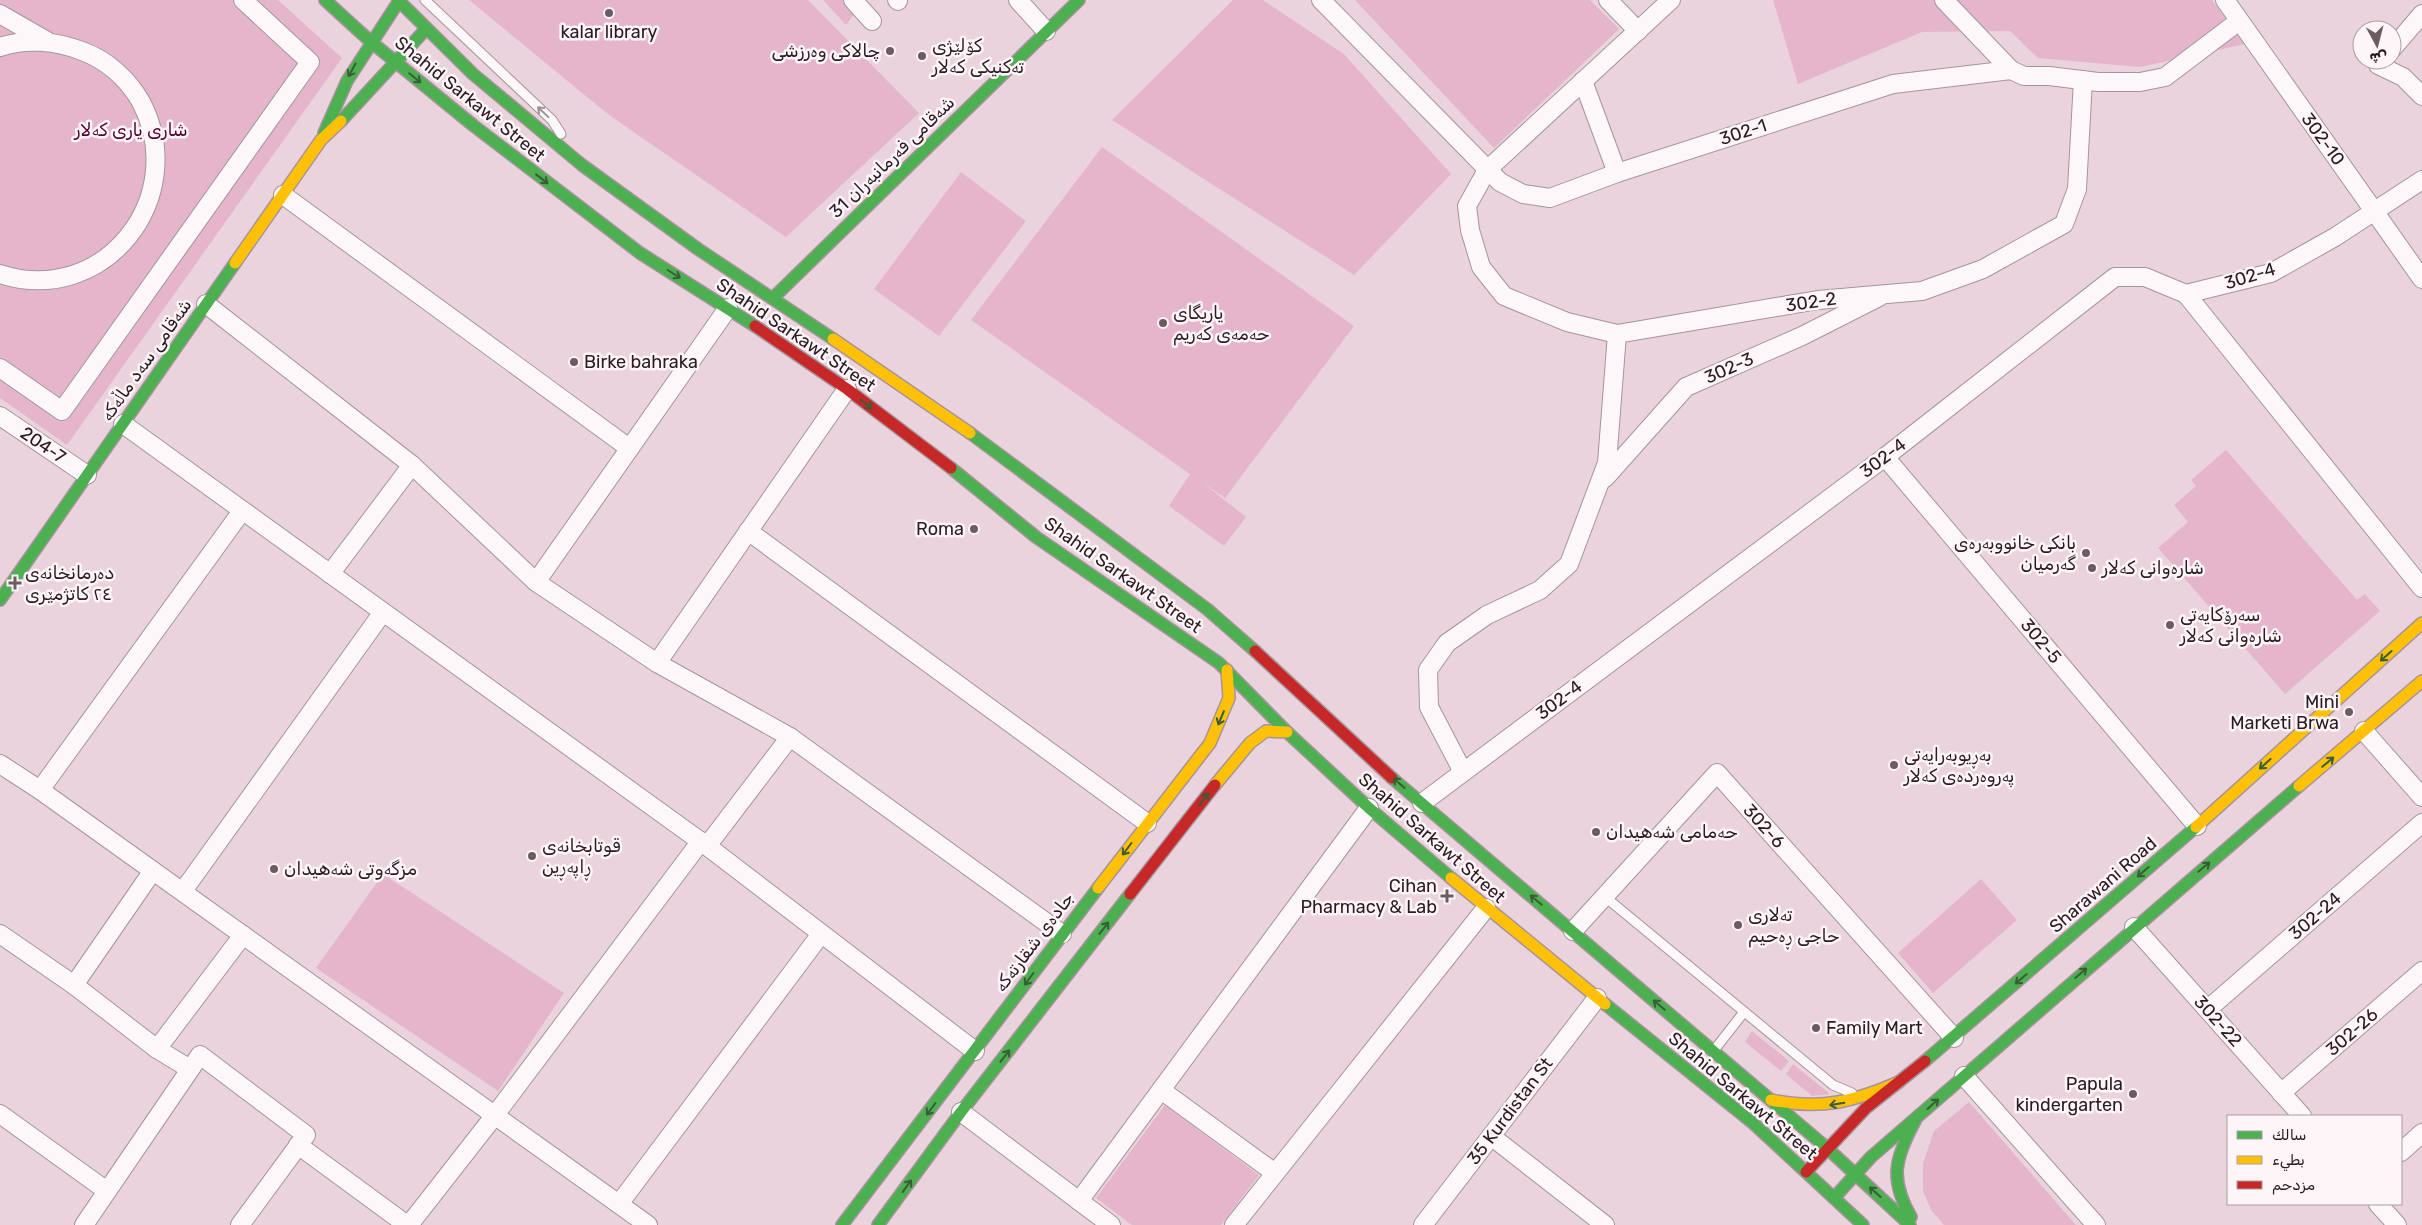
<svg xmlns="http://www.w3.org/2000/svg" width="2422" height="1225" font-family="Rubik,'Noto Naskh Arabic',sans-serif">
<rect width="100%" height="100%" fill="#ead3dc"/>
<!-- green -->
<g fill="#e5b6cb">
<path d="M0,0H278L342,58L67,445L0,398Z"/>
<path d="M469,0H808L919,113L786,237L609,115Z"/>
<path d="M823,0H864L846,25Z"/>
<path d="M1233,0H1263L1344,54L1451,174L1354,275L1112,120Z"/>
<path d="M1355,0H1590L1619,29L1494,148Z"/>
<path d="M1773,0H2212L2245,44L2140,67L2038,58L2010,31L1922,32L1798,84Z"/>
<path d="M1102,147L1354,326L1225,498L1203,483L1246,517L1224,546L1169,506L1190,474L971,320Z"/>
<path d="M961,172L1026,221L939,336L874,289Z"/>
<path d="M2226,450L2357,600L2365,594L2380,611L2285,694L2158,548L2188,522L2174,505L2196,486L2191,480Z"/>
<path d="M383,874L564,993L498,1091L316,968Z"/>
<path d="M1981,879L2017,920L1933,993L1898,953Z"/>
<path d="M1752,1031L1789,1061L1781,1071L1745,1042Z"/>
<path d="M1793,1064L1830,1094L1812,1096L1786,1074Z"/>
<path d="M1969,1102L2076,1225H1944L1931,1210L1923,1191V1163L1934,1131Z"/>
<path d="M1165,1105L1259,1175L1221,1225H1132L1096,1198Z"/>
</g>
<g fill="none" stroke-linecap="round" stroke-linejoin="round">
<!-- lane casing -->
<g stroke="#a6949c" stroke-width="11">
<g id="lane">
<path d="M425,0L552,120L561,134"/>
<path d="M1604,896L1833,1085L1852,1093"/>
<path d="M1715,1049L1744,1012"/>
</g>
</g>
<!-- street casing -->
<g stroke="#a6949c" stroke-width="20">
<g id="street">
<path d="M853,0L872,21"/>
<path d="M897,0L898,1"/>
<path d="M1018,0L1046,31"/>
<path d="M1321,0L1500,182L1523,194L1550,198L1617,173L1893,84L2011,70"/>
<path d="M1608,0L1638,31"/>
<path d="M1671,0L1487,170L1467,206L1470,230L1481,267L1504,296L1567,322L1617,334L1818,300L1922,291L1983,269L2064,224L2077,189L2083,80"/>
<path d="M1944,0L2011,70L2024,76H2049L2098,82H2140L2165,77L2239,21"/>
<path d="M2225,0L2422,279"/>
<path d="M0,14L47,41"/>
<path d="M0,47C26,38 56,41 82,51C107,60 128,79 141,102C191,197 104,308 0,274"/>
<path d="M2392,49L2422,14"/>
<path d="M2382,60L2378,65L2403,77L2422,96"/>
<path d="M1583,81L1617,173"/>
<path d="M283,195L629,448"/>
<path d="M2186,294L2422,588"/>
<path d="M206,304L412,465L536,582L657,663L790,737L1062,934"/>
<path d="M0,368L62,411L310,62L243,0"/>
<path d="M0,416L87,475"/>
<path d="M123,424L707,846L975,1051"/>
<path d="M1885,457L2197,826"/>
<path d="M1605,478L1686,387L1802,336L1879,297"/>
<path d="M748,531L1147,823"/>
<path d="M330,574L412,465"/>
<path d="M536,582L728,308"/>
<path d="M657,663L847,389"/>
<path d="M2364,731L2422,797"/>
<path d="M0,764L40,790L648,1225"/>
<path d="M1463,772L1429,707L1428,670L1447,643L1487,615L1540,590L1569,564L1607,463L1617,334"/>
<path d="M40,790L242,511"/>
<path d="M1422,803L1885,457L2115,277H2145L2186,294L2271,273L2335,237L2422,180"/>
<path d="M707,846L790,737"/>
<path d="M183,891L383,612"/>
<path d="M2134,927L2302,1116"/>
<path d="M1573,931L1717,773L1954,1038"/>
<path d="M0,934L74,985L157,1049L190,1069"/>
<path d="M74,985L152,872"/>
<path d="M2208,1009L2422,823"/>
<path d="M157,1049L243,935"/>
<path d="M1964,1076L2096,1225"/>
<path d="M1161,1090L1275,1173"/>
<path d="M2281,1093L2422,971"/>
<path d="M961,1112L1111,1225"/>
<path d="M0,1114L107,1191"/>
<path d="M1491,1136L1605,1225"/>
<path d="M298,1145L407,1225"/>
<path d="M2401,1152L2422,1133"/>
<path d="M1079,1201L1369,808"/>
<path d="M619,1204L821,934"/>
<path d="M2378,1204L2397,1225"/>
<path d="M84,1225L200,1055L306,1135L240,1225"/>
<path d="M409,1225L495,1115L701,841"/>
<path d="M1234,1225L1486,908"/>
<path d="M1423,1225L1597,998"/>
</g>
</g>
<!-- fast casing -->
<g stroke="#a6949c" stroke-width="14">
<g id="fast">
<path d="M325,0L370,41L474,126L640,253L755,326"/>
<path d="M398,0L473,74L582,165L698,249L833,339"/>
<path d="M341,121L426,29"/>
<path d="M324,133L347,81L399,1"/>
<path d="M773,298L1079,0"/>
<path d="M970,433L1207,609L1255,651"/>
<path d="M951,468L1036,537L1219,663L1287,732L1369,808L1451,878"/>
<path d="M0,600L235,263"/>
<path d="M1392,778L1827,1148L1910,1225"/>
<path d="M1605,1004L1753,1123L1863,1225"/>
<path d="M1925,1061L2196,827"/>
<path d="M1834,1198L1871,1157L2299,786"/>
<path d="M1911,1217C1889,1179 1895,1158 1915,1121"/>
<path d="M842,1225L1098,888"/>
<path d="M878,1225L961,1112L1130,894"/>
</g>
</g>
<!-- slow casing -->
<g stroke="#a6949c" stroke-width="14">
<g id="slow">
<path d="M235,263L321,140L341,121"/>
<path d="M833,339L970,433"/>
<path d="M1215,785L1250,743L1266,731L1287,732"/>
<path d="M2299,786L2422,681"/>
<path d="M2196,827L2422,623"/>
<path d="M1451,878L1605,1004"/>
<path d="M1098,888L1210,743L1229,698L1227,670"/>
<path d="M1771,1100C1821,1110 1853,1102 1899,1082"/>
</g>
</g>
<!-- jam casing -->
<g stroke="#a6949c" stroke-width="14">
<g id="jam">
<path d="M755,326L847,389L951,468"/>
<path d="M1255,651L1392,778"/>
<path d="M1130,894L1215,785"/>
<path d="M1806,1172L1866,1108L1925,1061"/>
</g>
</g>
<!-- lane -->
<use href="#lane" stroke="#fcf8fa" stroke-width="9"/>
<!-- street -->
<use href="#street" stroke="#fcf8fa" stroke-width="18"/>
<!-- fast -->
<use href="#fast" stroke="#4caf50" stroke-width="11"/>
<!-- slow -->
<use href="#slow" stroke="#ffc107" stroke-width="11"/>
<!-- jam -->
<use href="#jam" stroke="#c62828" stroke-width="11"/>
</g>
<!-- one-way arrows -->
<defs><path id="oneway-shaft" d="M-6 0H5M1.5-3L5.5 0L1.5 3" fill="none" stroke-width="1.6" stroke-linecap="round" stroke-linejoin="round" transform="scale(1.25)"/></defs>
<g stroke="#395d36">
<use href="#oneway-shaft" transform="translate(352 70) rotate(119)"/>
<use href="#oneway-shaft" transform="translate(415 78) rotate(39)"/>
<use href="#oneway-shaft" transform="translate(542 179) rotate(38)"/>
<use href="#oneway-shaft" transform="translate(674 274) rotate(32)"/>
<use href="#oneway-shaft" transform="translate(866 404) rotate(37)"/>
<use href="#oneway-shaft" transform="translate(2386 656) rotate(138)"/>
<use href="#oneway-shaft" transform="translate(1221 718) rotate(113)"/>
<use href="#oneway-shaft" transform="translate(2328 762) rotate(-40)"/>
<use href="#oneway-shaft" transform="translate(2265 764) rotate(138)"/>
<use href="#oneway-shaft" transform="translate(1399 783) rotate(-139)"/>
<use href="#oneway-shaft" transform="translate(1204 799) rotate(-52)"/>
<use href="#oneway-shaft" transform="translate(1127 849) rotate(127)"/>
<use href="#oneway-shaft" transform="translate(2204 867) rotate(-40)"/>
<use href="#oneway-shaft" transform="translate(2143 872) rotate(139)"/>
<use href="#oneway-shaft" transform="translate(1536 900) rotate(-140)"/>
<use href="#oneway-shaft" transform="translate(1104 928) rotate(-52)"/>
<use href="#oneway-shaft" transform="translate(2081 973) rotate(-41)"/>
<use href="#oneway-shaft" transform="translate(1029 979) rotate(127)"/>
<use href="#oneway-shaft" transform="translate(2021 979) rotate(139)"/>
<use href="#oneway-shaft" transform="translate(1659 1005) rotate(-140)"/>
<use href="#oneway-shaft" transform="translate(1005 1056) rotate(-52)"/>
<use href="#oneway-shaft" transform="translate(1837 1104) rotate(171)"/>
<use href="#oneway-shaft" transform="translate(1933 1104) rotate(-42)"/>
<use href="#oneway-shaft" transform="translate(931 1109) rotate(127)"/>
<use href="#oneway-shaft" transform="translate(907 1186) rotate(-54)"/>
<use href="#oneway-shaft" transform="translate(1875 1192) rotate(-138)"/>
</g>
<use stroke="#9e9498" href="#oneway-shaft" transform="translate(543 112) rotate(-137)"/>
<!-- markers -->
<g fill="#6d5b62" stroke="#fef5f8" stroke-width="2">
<circle cx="609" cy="13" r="5"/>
<circle cx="890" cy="51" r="5"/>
<circle cx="922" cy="56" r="5"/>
<circle cx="1163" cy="323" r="5"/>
<circle cx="574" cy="362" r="5"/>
<circle cx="974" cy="529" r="5"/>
<circle cx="2086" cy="553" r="5"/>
<circle cx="2092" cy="568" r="5"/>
<path d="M12.5 575.5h5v5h5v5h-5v5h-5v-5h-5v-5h5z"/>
<circle cx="2170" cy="625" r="5"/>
<circle cx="2349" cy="712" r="5"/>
<circle cx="1894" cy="765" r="5"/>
<circle cx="1596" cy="832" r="5"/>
<circle cx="532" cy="856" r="5"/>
<circle cx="274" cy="869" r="5"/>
<path d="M1444.5 888.5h5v5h5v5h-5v5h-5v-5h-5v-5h5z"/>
<circle cx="1738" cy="925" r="5"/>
<circle cx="1816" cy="1028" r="5"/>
<circle cx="2133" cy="1094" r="5"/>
</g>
<g text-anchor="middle" stroke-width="5" stroke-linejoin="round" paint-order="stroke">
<!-- poi labels -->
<g font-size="18" fill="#2a1a21" stroke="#fef5f8" text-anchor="start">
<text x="609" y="38" text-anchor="middle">kalar library</text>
<text x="932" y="52">کۆلێژی<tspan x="932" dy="21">تەکنیکی کەلار</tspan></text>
<text x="880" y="57" text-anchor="end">چالاکی وەرزشی</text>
<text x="1173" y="319">یاریگای<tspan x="1173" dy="21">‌حەمەی کەریم</tspan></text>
<text x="584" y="368">Birke bahraka</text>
<text x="964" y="535" text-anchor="end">Roma</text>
<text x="2076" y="549" text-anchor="end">بانکی خانووبەرەی<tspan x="2076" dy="21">گەرمیان</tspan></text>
<text x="2102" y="574">شارەوانی کەلار</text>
<text x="25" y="579">دەرمانخانەی<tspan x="25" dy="21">٢٤ کاتژمێری</tspan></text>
<text x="2180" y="621">سەرۆکایەتی<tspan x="2180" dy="21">شارەوانی کەلار</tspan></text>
<text x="2339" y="708" text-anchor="end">Mini<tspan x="2339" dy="21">Marketi Brwa</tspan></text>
<text x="1904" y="761">بەڕیوبەرایەتی<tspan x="1904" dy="21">پەروەردەی کەلار</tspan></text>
<text x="1606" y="838">حەمامی شەهیدان</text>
<text x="542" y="852">قوتابخانەی<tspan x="542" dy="21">ڕاپەڕین</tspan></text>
<text x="284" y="875">مزگەوتی شەهیدان</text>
<text x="1437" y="892" text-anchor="end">Cihan<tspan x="1437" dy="21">Pharmacy &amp; Lab</tspan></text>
<text x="1748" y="921">تەلاری<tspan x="1748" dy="21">حاجی ڕەحیم</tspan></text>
<text x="1826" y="1034">Family Mart</text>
<text x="2123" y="1090" text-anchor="end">Papula<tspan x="2123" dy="21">kindergarten</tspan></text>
</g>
<!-- street labels -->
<g font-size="18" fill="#2a1a21" stroke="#fef5f8">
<text transform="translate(470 99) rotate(39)" y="6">Shahid Sarkawt Street</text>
<text transform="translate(1743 132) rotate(-18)" y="6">302-1</text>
<text transform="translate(2323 139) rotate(54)" y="6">302-10</text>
<text transform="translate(892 157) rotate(-44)" y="6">شەقامی فەرمانبەران 31</text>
<text transform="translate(2250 276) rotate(-17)" y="6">302-4</text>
<text transform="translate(1811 302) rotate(-8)" y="6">302-2</text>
<text transform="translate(796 335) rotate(34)" y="6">Shahid Sarkawt Street</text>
<text transform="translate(146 360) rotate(-55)" y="6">شەقامی سەد ماڵەکە</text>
<text transform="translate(1729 368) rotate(-24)" y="6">302-3</text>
<text transform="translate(43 445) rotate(34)" y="6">204-7</text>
<text transform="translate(1883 458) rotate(-37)" y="6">302-4</text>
<text transform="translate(1123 575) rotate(35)" y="6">Shahid Sarkawt Street</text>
<text transform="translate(2041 641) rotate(50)" y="6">302-5</text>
<text transform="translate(1559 700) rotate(-37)" y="6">302-4</text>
<text transform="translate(1764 826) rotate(48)" y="6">302-6</text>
<text transform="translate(1432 838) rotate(41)" y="6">Shahid Sarkawt Street</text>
<text transform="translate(2103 885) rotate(-41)" y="6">Sharawani Road</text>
<text transform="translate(2315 916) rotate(-41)" y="6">302-24</text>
<text transform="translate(1034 942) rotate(-53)" y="6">جادەی شقارتەکە</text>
<text transform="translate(2218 1021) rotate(48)" y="6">302-22</text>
<text transform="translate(2352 1032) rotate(-41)" y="6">302-26</text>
<text transform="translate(1743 1096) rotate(40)" y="6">Shahid Sarkawt Street</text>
<text transform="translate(1510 1111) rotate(-53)" y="6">35 Kurdistan St</text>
</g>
<!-- park labels -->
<g font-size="18" fill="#540234" stroke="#fef5f8">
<text x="131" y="136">شاری یاری کەلار</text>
</g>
</g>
<!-- legend -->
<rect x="2227" y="1115" width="175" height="90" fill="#fef5f8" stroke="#a99da2"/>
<rect x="2237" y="1131" width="25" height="8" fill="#4caf50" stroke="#a99da2"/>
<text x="2272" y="1140" font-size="15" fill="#2a1a21">سالك</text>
<rect x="2237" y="1156" width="25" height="8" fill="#ffc107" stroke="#a99da2"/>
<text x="2272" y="1165" font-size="15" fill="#2a1a21">بطيء</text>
<rect x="2237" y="1181" width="25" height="8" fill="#c62828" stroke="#a99da2"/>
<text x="2272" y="1190" font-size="15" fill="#2a1a21">مزدحم</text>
<!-- north arrow -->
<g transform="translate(2377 45) rotate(173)"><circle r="24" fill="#fef5f8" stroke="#a99da2"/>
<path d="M0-4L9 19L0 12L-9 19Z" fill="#6d5b62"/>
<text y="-8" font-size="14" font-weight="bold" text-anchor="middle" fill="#2a1a21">ش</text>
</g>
</svg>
